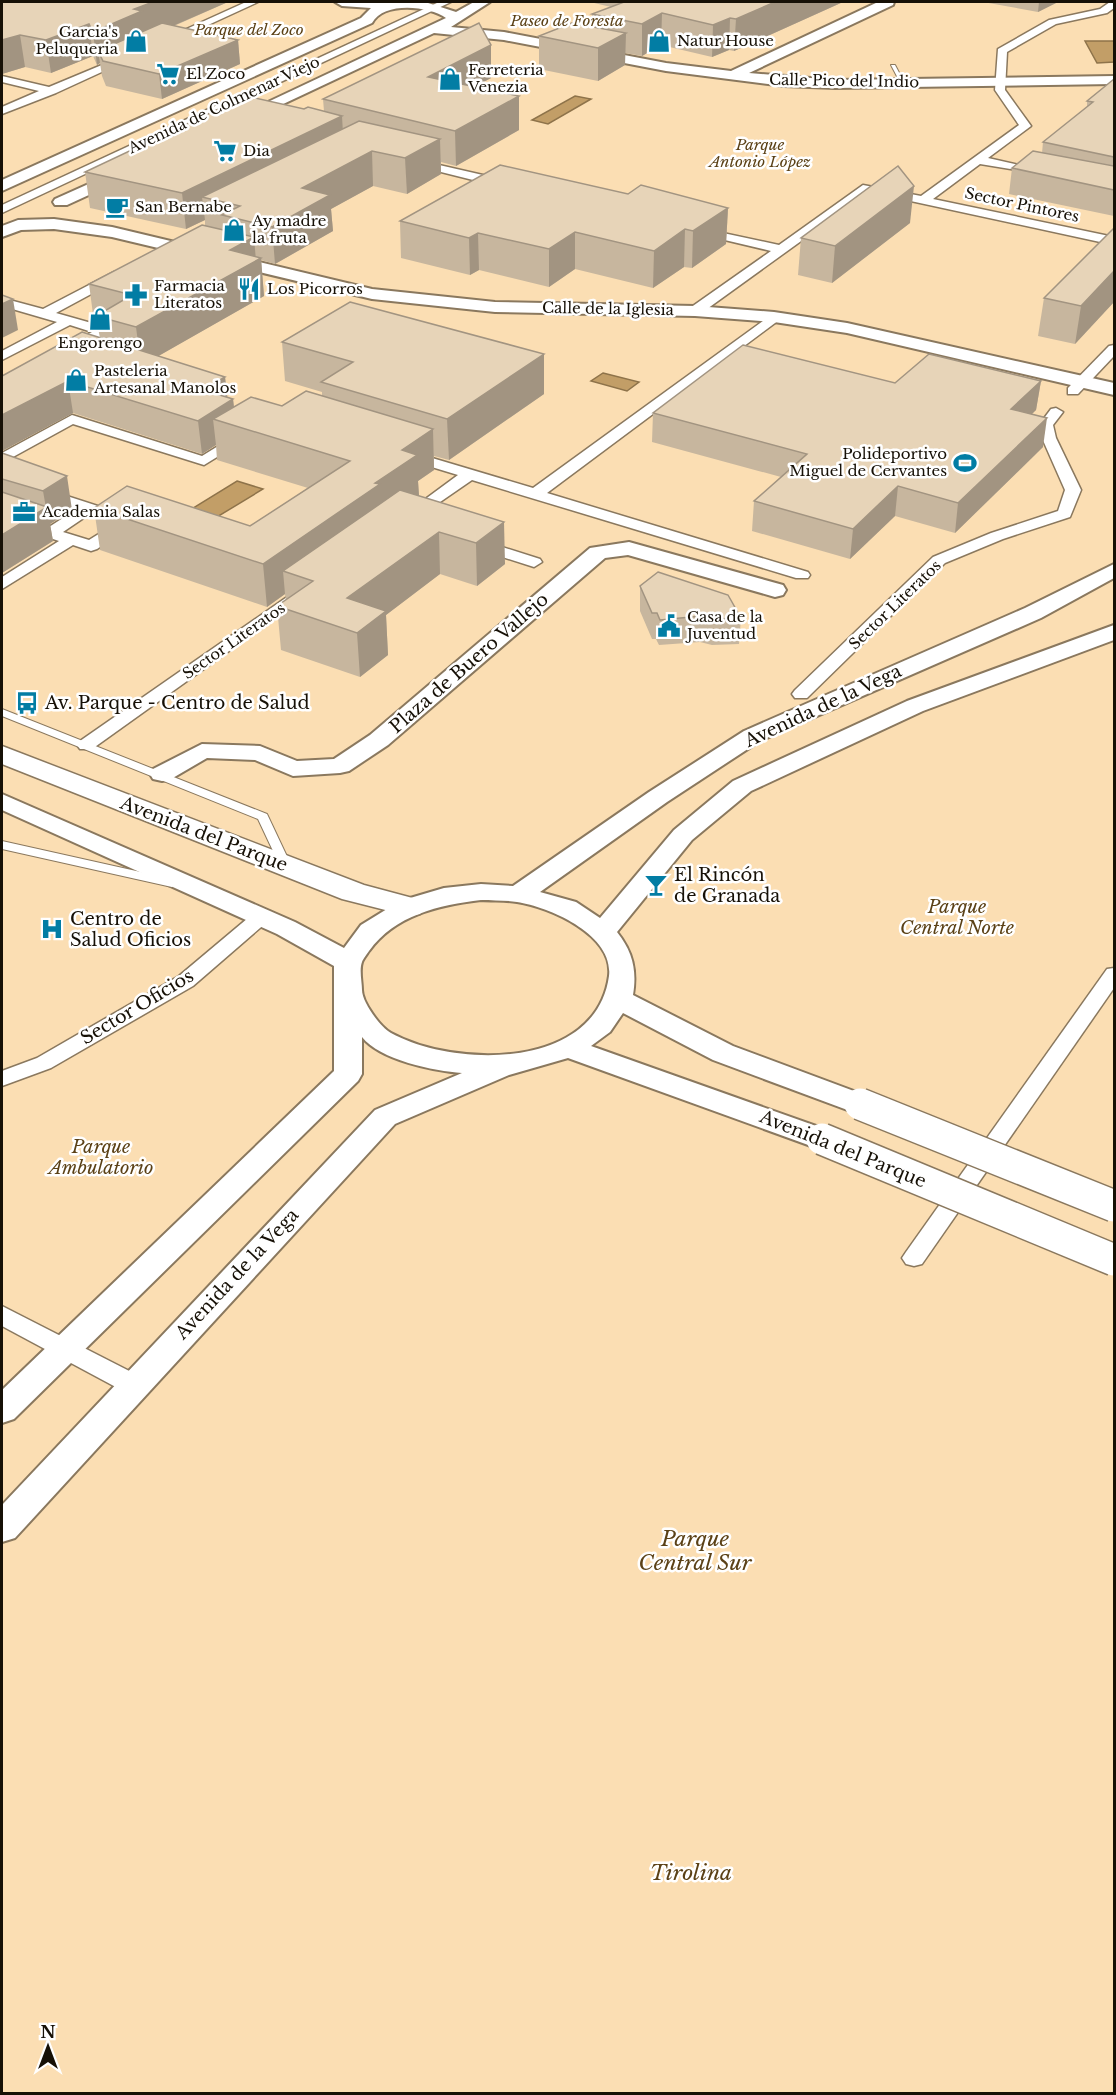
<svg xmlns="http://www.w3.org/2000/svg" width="1116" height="2095" font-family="'Libre Baskerville',serif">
<rect width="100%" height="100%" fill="#fef6ea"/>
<!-- green -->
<path fill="#fbdeb3" d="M2,2H1114V2093L2,2094Z"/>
<!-- water -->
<g fill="#c29e67" stroke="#8e734a" stroke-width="1.5">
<path d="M1085,41H1114V62L1097,63Z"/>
<path d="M575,96L591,99L548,124L532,120Z"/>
<path d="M603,373L639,382L627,391L591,381Z"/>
<path d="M237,481L263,489L217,517L190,510Z"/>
</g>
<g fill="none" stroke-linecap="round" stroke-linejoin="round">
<!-- service casing -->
<g stroke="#8a785e" stroke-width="2">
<g id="service">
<path d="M891,65H895L905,84H901Z"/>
<path d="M2,709L267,814L291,865L285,869L281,868L258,819L2,716Z"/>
<path d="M2,841L172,879L178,883L172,887L2,849Z"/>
</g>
</g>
<!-- pedestrian casing -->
<g stroke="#8a785e" stroke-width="3">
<g id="pedestrian">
<path d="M246,2H258L169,43L160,41Z"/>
<path d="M439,2H451L2,213V205Z"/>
<path d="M1110,2H1114V8L1107,13L1056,24L1007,52L1005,90L1031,126L988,158L1046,171V175L980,164L933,199L1114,237V245L869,192L700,314H690V308L771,251L695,233V227L779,245L863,185L921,196L1019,125L995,90L998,49L1049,20L1100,9Z"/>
<path d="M121,57L130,59L56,93L2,114V107L39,91L2,82V76L49,87Z"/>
<path d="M413,159L509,181L511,184L505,188L409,164V160Z"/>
<path d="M114,272L119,273V279L56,313L109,328V334L71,353L66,352V346L92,332L70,325L2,360V351L57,322L2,306V298L43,309Z"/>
<path d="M774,313L781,317L779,320L547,493L808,572L810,575L808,578H796L472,480L414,520L409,522L401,517L458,475L402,458L400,455L402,452H412L533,488Z"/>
<path d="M1114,345V356L1078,394H1068V388L1109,346Z"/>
<path d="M1056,408L1063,412L1053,425L1056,438L1081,490L1070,517L1003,539L945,563L807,698H795L792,694L795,690L933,557L991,533L1058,511L1065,490L1042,438L1039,425L1051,409Z"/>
<path d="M72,415L202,456L236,435H246L248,438L204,465L73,424L2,463V453Z"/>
<path d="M2,475L135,518L138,521L97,549L91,551L73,545L2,589V577L59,541L2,522V513L49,527L77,509L2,484ZM91,513L118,522L89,540L63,532Z"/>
<path d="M477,539L540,559L542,562L534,567L471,547L469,544L471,541Z"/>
<path d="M300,588L306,590L308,593L306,596L92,749H80L77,745L80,741Z"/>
<path d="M261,911L268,913L271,917L268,921L193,986L51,1068L2,1086V1071L37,1058L179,976L254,913Z"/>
<path d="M1114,968V988L922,1264L914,1266L906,1264L902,1258L906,1252L1107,969Z"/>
<path d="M2,1306L143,1378L146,1385L143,1392L134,1394L125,1392L2,1326Z"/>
</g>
</g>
<!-- minor casing -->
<g stroke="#8a785e" stroke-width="4">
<g id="minor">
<path d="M335,2H425L456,12L474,2H490L451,27L504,32L666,63L731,71L878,2H894L893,5L749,73L835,80L1114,76V84L835,88L784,86L666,71L504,40L434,33L245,122H235L232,119L446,18C429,6 384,1 372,23L2,191V180L361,18L371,8L342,6Z"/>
<path d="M122,169L128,171L130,174L128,177L67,205H55L53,202L55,199Z"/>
<path d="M54,219L112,227L372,289L495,302L695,306L774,312L847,323L1114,383V395L847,333L774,322L695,316L495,312L372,299L112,237L54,229L21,230L2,237V226L18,220Z"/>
<path d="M629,542L783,585L786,590L783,595L775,597L628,555L605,558L388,745L349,771L340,773L293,776L255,760L207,758L171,779L162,781L153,779L150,774L153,769L202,744L260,746L297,761L334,759L370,735L590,548Z"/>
<path d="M1114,564V578L1041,618L760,741L667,802L540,892L576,902L600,918L674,830L733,781L907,701L1114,625V640L923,711L751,791L692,840L617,932C633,952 637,971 633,995L733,1046L870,1097L875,1104L870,1111L860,1114L850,1111L713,1060L623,1013L610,1032L591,1046L833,1132L837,1139L833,1146L822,1149L811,1146L568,1058L509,1075L395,1124L15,1538L2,1542V1505L375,1110L462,1073C434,1071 380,1060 362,1037V1074L358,1081L14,1419L2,1423V1390L334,1071V966L277,934L2,810V794L295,922L344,948L361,925L400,901L444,888L481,884L513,886L649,792L744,731L1025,608ZM481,900C493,901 506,900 517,902C550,907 614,935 609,976C596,1070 455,1068 391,1033C380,1027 362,1002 362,990C362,982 359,970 362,962C363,959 367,954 369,951C395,915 439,905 481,900Z"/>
</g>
</g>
<!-- tertiary casing -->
<g stroke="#8a785e" stroke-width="3">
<path id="tertiary" d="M2,746L364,885L420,900L424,907L420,914L409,916L342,899L2,764Z"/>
</g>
<!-- service -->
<use href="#service" fill="#fff" fill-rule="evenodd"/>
<!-- pedestrian -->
<use href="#pedestrian" fill="#fff" fill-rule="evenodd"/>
<!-- minor -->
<use href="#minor" fill="#fff" fill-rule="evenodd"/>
<!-- tertiary -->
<use href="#tertiary" fill="#fff" fill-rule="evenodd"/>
<!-- minor-bridge casing -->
<g stroke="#8a785e" stroke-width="34" stroke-linecap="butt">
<g id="minor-bridge">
<path d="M860,1104L1114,1206"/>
<path d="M822,1139L1114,1260"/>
</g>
</g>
<!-- minor-bridge -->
<use href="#minor-bridge" stroke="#fff" stroke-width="31"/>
</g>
<!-- wall -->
<g fill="#c7b69e">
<path d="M2,2H228L174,26L238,40L240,64L162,99L106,86L102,76L100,63L97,65L93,56L51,73L25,67L2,74Z"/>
<path d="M590,2H843L734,51L729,50L712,57L661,45L642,56L625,53V65L598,81L539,69V36L592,27V14L611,7Z"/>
<path d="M983,2H1058L1038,12Z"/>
<path d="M491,78L474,87L519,130L456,166L441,162V174L407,194L373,186L331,209L333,231L275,264L261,260L264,296L158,356L225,377L227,397L233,399L234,407L282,406L322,396V392L285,381L282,342L544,394L449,460L434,456V470L418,481L419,496L505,564L477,586L440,574L386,615L388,655L360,677L281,650L277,606L286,601L285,594L267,607L100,550L94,508L250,526L308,488L217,460L216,445L202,454L73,413L2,451V376L100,338L97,323L94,322L89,284L205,225V220L186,229L90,208L85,172L304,109L324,111L323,99Z"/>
<path d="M1114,79V216L1009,194L1012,168L1042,153L1043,142L1087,107V101Z"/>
<path d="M628,194L728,208L726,244L692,268L684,267L653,288L575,269L549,287L479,270L470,275L401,258L400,221Z"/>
<path d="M910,223L832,283L798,275L801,238Z"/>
<path d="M1114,228V302L1075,344L1038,336L1044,298Z"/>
<path d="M1041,381L1036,410L1032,414L1043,447L955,533L895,516L850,559L752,531L754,501L781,477L652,442L653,413L895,383Z"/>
<path d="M2,453L72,510L50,524L53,541L2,573Z"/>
<path d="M640,586L741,618L739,644L712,645L700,642L659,645L656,639H652L640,611Z"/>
</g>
<!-- shaded-wall -->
<g fill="#a29481">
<path d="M153,2H228L145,38L146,43L103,62L98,51L100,63L97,65L93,32L134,9Z"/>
<path d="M775,2H843L734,51L736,19Z"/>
<path d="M1039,2H1058L1038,12Z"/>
<path d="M662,13L661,45L642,56V24Z"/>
<path d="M730,18L729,50L712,57L713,25Z"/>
<path d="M89,24L93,56L51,73L46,40Z"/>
<path d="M626,33L625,65L598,81V48Z"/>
<path d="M20,35L25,67L2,74V40Z"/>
<path d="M238,40L240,64L162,99L159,74Z"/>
<path d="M491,45V78L429,111L428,77Z"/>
<path d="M519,96V130L456,166L455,131Z"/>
<path d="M342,116L344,151L202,197L205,220L186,229L182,193Z"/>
<path d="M440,139L441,174L407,194L405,158Z"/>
<path d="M372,151L373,186L331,209L333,231L275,264L272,227L302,188Z"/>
<path d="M914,186L910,223L832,283L835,246Z"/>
<path d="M728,208L726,244L692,268L693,231Z"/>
<path d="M685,229L684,267L653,288L654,251Z"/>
<path d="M575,232V269L549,287V249Z"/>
<path d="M478,233L479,270L470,275L469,238Z"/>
<path d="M254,237L256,261L261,258L264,296L141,366L136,327L230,250Z"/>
<path d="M1114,271V302L1075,344L1081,306Z"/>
<path d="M13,299L18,330L2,338V304Z"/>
<path d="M544,354V394L449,460L447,419Z"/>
<path d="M225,377L228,402L233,399L236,426L213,419L216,445L202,454L198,421L203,390Z"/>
<path d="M68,381L73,413L2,451V415Z"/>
<path d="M1041,381L1036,410L1007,438L1011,409Z"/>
<path d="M1047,418L1043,447L955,533L958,503Z"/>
<path d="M433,429L434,470L418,481L419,496L283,571L285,594L267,607L263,564L375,483L402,450Z"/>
<path d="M67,476L72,510L50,524L53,541L2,573V535L46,508L43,491Z"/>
<path d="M898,486L895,516L850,559L853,529Z"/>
<path d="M504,522L505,564L477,586L476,543Z"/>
<path d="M439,532L440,574L386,615L388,655L360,677L357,633L347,598Z"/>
</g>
<!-- building -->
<g fill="#e7d4b8" stroke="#a29481" stroke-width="1.5">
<path d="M2,2H153L134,9L142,11L93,32L89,24L46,40L20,35L2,40Z"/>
<path d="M624,2H775L736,19L730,18L713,25L662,13L642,24L592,14Z"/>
<path d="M162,23L238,40L159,74L103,61L98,51Z"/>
<path d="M479,23L491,45L428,77L519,96L455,131L323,99Z"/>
<path d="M572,23L626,33L598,48L539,36Z"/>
<path d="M1114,79V157L1043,142L1093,102L1087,101Z"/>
<path d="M246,96L304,109L308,107L342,116L182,193L85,172Z"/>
<path d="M359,121L440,139L405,158L372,151L302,188L330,195L272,227L222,215L240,206L202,197Z"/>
<path d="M1033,151L1114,166V190L1012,168Z"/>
<path d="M500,165L628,194L641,185L728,208L693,231L685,229L654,251L575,232L549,249L478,233L469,238L400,221Z"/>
<path d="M898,166L914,186L835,246L801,238Z"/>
<path d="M202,225L254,237L230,250L261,258L136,327L96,316L132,295L89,284Z"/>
<path d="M1114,228V271L1081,306L1044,298Z"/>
<path d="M2,295L13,299L2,304Z"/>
<path d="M350,302L544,354L447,419L321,382L353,362L282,342Z"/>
<path d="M82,332L225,377L203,390L233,399L198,421L68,381L2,415V376Z"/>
<path d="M743,345L895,383L929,354L1041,381L1011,409L1047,418L958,503L898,486L853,529L754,501L807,454L653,413Z"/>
<path d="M306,391L433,429L402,450L417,455L375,483L380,484L263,564L94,508L127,486L250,526L350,461L213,419L251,397L282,406Z"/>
<path d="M2,453L67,476L43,491L2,479Z"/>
<path d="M400,490L504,522L476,543L439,532L347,598L386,611L357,633L277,606L313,581L283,571Z"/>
<path d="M2,492L47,507L2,535Z"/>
<path d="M658,572L728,595L741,618L713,619L701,616L660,620L657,613H652L640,586Z"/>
</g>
<!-- icons -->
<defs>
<g id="shop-bare" transform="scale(1.8)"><path d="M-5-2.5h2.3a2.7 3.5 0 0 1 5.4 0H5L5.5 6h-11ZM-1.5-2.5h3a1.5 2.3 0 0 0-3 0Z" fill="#027da4" stroke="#fff" stroke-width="2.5" paint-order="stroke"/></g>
<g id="supermarket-bare" transform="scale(1.8)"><path d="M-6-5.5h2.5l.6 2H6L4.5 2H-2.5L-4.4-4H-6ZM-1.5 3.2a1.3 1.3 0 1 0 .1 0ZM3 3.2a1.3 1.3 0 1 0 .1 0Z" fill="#027da4" stroke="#fff" stroke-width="2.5" paint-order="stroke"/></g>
<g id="cafe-bare" transform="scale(1.8)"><path d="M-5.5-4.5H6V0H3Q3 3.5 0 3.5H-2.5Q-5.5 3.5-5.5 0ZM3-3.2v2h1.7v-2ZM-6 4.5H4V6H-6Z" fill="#027da4" stroke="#fff" stroke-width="2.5" paint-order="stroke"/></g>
<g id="restaurant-bare" transform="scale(1.8)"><path d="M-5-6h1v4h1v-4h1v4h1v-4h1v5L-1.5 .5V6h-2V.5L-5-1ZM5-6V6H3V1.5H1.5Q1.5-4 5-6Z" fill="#027da4" stroke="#fff" stroke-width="2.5" paint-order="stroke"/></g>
<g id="pharmacy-bare" transform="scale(1.8)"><path d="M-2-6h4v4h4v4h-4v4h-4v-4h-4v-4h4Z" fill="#027da4" stroke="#fff" stroke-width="2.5" paint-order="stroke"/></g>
<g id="stadium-bare" transform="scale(1.8)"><path d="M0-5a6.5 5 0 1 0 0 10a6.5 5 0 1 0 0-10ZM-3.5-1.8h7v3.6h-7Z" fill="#027da4" stroke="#fff" stroke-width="2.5" paint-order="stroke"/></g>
<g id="office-bare" transform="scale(1.8)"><path d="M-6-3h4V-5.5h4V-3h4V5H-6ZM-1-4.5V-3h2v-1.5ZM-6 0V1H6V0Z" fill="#027da4" stroke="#fff" stroke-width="2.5" paint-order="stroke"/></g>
<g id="civic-bare" transform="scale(1.8)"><path d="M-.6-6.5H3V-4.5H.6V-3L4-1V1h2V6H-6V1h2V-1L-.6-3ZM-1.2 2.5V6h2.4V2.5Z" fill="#027da4" stroke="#fff" stroke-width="2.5" paint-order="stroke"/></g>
<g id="bus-bare" transform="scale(1.8)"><path d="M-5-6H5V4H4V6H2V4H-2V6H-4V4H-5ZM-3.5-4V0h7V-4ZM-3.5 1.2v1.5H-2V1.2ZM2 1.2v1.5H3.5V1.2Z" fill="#027da4" stroke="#fff" stroke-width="2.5" paint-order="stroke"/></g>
<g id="bar-bare" transform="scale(1.8)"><path d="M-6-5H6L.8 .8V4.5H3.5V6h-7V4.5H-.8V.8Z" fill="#027da4" stroke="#fff" stroke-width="2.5" paint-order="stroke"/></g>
<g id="hospital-bare" transform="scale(1.8)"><path d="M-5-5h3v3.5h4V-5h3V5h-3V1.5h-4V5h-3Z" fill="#027da4" stroke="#fff" stroke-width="2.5" paint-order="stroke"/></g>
</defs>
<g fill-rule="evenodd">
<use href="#shop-bare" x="136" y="41"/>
<use href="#shop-bare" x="659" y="41"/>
<use href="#supermarket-bare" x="168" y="74"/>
<use href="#shop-bare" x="450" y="79"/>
<use href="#supermarket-bare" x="225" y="151"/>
<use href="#cafe-bare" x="117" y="207"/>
<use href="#shop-bare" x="234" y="230"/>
<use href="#restaurant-bare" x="249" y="289"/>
<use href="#pharmacy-bare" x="136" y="295"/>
<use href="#shop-bare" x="100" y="319"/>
<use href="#shop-bare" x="76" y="380"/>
<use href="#stadium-bare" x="965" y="463"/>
<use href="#office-bare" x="24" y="512"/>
<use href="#civic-bare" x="669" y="626"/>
<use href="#bus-bare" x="27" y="703"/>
<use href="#bar-bare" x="656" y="885"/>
<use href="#hospital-bare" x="52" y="929"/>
</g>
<g text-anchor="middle" stroke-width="5" stroke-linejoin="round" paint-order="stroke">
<!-- far-park labels -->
<g font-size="15" font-style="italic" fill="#5b4116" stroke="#fff">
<text x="567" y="26">Paseo de Foresta</text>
<text x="249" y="35">Parque del Zoco</text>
<text x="760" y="150">Parque<tspan x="760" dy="17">Antonio López</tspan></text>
</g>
<!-- far-poi labels -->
<g font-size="15" fill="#161006" stroke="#fff" text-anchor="start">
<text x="118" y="37" text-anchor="end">Garcia's<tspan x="118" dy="17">Peluqueria</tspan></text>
<text x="677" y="46">Natur House</text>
<text x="468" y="75">Ferreteria<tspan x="468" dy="17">Venezia</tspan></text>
<text x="186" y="79">El Zoco</text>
<text x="243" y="156">Dia</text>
<text x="135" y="212">San Bernabe</text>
<text x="252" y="226">Ay madre<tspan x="252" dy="17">la fruta</tspan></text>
<text x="154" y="291">Farmacia<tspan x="154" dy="17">Literatos</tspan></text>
<text x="267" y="294">Los Picorros</text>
<text x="100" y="348" text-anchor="middle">Engorengo</text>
<text x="94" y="376">Pasteleria<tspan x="94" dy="17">Artesanal Manolos</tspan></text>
<text x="947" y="459" text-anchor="end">Polideportivo<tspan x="947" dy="17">Miguel de Cervantes</tspan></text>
<text x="42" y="517">Academia Salas</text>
<text x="687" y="622">Casa de la<tspan x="687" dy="17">Juventud</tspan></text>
</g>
<!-- far-street labels -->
<g font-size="15" fill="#161006" stroke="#fff">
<text transform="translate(844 81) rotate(1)" y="5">Calle Pico del Indio</text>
<text transform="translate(224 105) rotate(-25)" y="5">Avenida de Colmenar Viejo</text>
<text transform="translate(1022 205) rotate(12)" y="5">Sector Pintores</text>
<text transform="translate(608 309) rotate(1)" y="5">Calle de la Iglesia</text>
<text transform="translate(895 605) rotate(-44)" y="5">Sector Literatos</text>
<text transform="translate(234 641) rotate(-35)" y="5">Sector Literatos</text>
</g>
<!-- street labels -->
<g font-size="18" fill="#161006" stroke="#fff">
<text transform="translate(469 663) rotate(-41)" y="6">Plaza de Buero Vallejo</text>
<text transform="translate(823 706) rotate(-25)" y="6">Avenida de la Vega</text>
<text transform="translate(204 834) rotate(21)" y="6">Avenida del Parque</text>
<text transform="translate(137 1007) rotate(-31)" y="6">Sector Oficios</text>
<text transform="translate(843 1149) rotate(22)" y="6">Avenida del Parque</text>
<text transform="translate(237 1274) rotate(-47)" y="6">Avenida de la Vega</text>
</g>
<!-- poi labels -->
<g font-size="18" fill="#161006" stroke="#fff" text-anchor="start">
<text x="45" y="709">Av. Parque - Centro de Salud</text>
<text x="674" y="881">El Rincón<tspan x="674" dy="21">de Granada</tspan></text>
<text x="70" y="925">Centro de<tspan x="70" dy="21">Salud Oficios</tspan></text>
</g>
<!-- park labels -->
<g font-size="18" font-style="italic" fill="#5b4116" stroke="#fff">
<text x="957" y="913">Parque<tspan x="957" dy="21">Central Norte</tspan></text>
<text x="101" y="1153">Parque<tspan x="101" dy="21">Ambulatorio</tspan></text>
</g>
<!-- near-park labels -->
<g font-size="21" font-style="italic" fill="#5b4116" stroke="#fff">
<text x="695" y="1546">Parque<tspan x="695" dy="24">Central Sur</tspan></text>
<text x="691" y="1880">Tirolina</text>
</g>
</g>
<!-- border -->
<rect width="1116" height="2095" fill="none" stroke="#161006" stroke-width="6"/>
<!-- north arrow -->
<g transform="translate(48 2047)" stroke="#ffffff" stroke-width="4.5" paint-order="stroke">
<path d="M0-4.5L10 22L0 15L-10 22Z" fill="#161006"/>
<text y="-9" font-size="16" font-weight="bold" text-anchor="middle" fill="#161006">N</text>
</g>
</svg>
